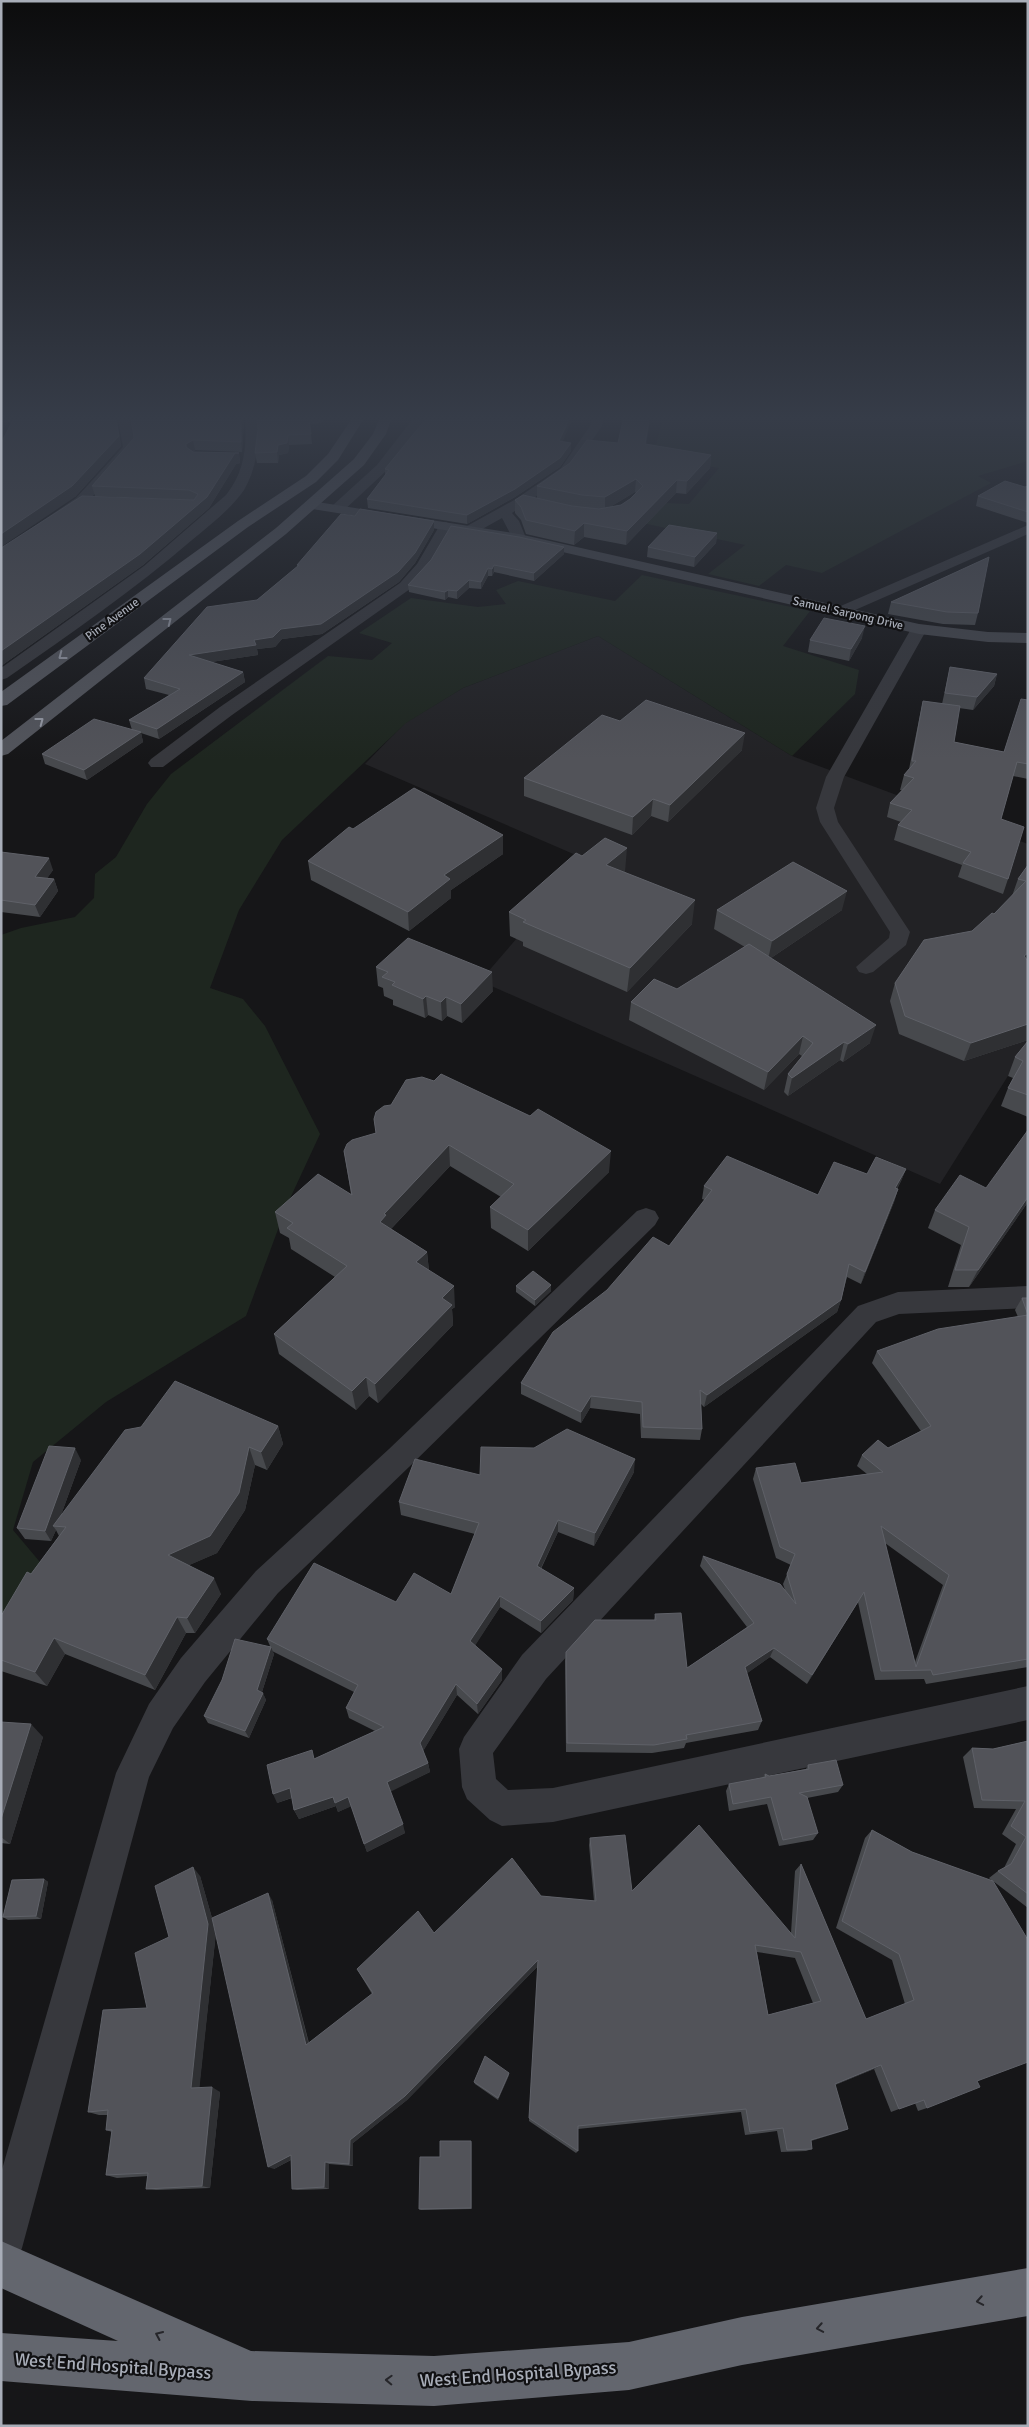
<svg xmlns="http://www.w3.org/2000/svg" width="1029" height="2427" font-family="Signika,sans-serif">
<rect width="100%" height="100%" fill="#161618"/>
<!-- built -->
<path fill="#222225" d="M598,636L792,756L1028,844V1044L940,1184L480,981L585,859L365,764L405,723L463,688Z"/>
<!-- green -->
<g fill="#1e261f">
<path d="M663,420H1028V461L978,476L991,483L822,573L786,565L759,586L708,574L745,545L633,521L665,503L689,504L719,468L612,451L615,443L656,444Z"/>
<path d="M642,575L810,611L783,646L859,670L855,694L792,756L598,636L463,688L406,723L282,840L239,910L210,988L243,999L265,1026L320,1134L287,1205L246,1316L106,1402L33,1462L13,1530L45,1568L1,1632V935L21,928L75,917L94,898L95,874L116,857L147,804L171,774L328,656L372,660L392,643L359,633L411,598L478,607L506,604L496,590L518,581L615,601Z"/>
</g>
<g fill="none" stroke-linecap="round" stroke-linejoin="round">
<!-- street -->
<g fill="#37383d" fill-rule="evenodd">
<path d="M118,420H130L135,447L133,450L86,504L1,559V549L76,498L123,447Z"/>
<path d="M245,420H257C259,444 257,468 244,490C231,509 210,525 192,540C134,590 70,634 7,678L1,680V668L144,566L226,495C244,473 247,448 245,420Z"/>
<path d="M412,420H424L386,471L342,512H332L330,509L332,506L377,465Z"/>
<path d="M591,420H603L602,426L569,474L512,513L519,521L526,538L524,541H514L502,518L477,532H467L465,529L467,526L516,499L561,468L590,426Z"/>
<path d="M446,522L453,526L430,566L410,589L232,715L163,767H151L148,763L151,759L220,707L400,583L417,564L441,523Z"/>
<path d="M1028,525V534L846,614L841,615L834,611L836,608Z"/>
<path d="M919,624L927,629L844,777L834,808L838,822L910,932L906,945L873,972L866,974L859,972L856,967L889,938L890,932L820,822L816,808L826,777L911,629Z"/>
<path d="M646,1208L655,1211L659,1218L655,1225L409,1467L278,1593L205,1682L173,1728L149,1777L22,2248L16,2263L1,2269V2173L116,1773L149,1704L181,1658L256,1571L389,1449L637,1211Z"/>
<path d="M1028,1286V1308L899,1314L876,1322L546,1679L493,1753L496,1779L508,1790L553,1788L1028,1686V1720L553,1822L502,1826L490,1820L467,1799L462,1787L459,1749L464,1737L522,1655L858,1306L898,1292Z"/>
</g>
<!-- secondary -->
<path fill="#45474d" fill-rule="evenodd" d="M311,501L519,534L919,624L988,632L1028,633V643L988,642L919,634L519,542L306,508L304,505Z"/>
<!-- primary -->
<g fill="#53555c" fill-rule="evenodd">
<path d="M351,420H363L338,460L316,482L248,527L7,705L1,706V692L238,521L306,476L328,454Z"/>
<path d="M379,420H391L386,434L364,465L286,534L8,754L1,756V741L276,528L354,459L373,434Z"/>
</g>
<!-- highway -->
<path fill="#63666e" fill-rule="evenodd" d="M1,2241L251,2351L434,2356L629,2342L742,2317L1028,2268V2316L742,2365L629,2390L434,2406L252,2401L1,2381V2333L118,2341L1,2288Z"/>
</g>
<!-- wall -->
<g fill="#47494d" fill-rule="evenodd">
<path d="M7,420H117L121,446L75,497Z"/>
<path d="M131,420H244L242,452L195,450L193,452L239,453L240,463L236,464L209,508L143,565L1,666V548L192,500L95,496L92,486L134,438Z"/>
<path d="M257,420H323L321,423L310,424L312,444L289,445L288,453L279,455L278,463H257L255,453L258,429Z"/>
<path d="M623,420H650L646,444L711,455L710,468L686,494L676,493L626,545L584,537L574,545L526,534L521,520L515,513V500L537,498V486L618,443ZM635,492L636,493L630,499L621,505L610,507Z"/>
<path d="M562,442L571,443V451L560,467L515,497L467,524L368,508L367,499L385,476V469Z"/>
<path d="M1028,486V523L976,506L978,496L1025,487Z"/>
<path d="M434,530L415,563L399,582L322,634L282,639L275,647L257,649L258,655L211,662L243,672L245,682L159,739L141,733L143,742L87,780L45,764L42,754L132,730L129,720L169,695L146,689L144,678L257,600L297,567V565Z"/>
<path d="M717,533L716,543L694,567L647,557L648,547Z"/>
<path d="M564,554L534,581L494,572L492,576H488L481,589L469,588L457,599L448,597L445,600L409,592L408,585L431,560Z"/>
<path d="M891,602L978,613L975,625L943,624L888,614Z"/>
<path d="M862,638L849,661L808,652L810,640Z"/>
<path d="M950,667L997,674L994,686L973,710L959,708L954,742L1004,752L1028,700V779L1013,776L1001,819L1008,879L1003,894L958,877L962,865L894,840L898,825L901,822L887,817L890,803L902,790H900L904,775L909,769L920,715L923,701L942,704Z"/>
<path d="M620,721L742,750L668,822L651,816L632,835L524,796V778Z"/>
<path d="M353,829L503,835V854L451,890V898L409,931L311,880L308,861Z"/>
<path d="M1,852L53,870L47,878L54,879L58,891L40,917L1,912Z"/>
<path d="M1028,865V1040L964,1061L899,1034L890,1001L895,983L972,931L994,914L1012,896L1018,879Z"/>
<path d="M625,872L692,924L627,992L523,946V942L510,936L509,912Z"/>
<path d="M717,910H842L771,958L870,1043L843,1062L840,1060L788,1096L784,1092L788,1074L802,1056L799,1054L764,1090L629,1020L631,1002L677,989L745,947L714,929Z"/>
<path d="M376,967L493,991L462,1023L447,1016L442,1021L428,1015L425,1018L393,1005V1000L384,996L383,988L378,986Z"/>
<path d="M1028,1041V1117L1001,1106L1008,1088L1013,1078L1008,1076L1015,1057Z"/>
<path d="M374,1119L609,1172L528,1251L491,1228L490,1207L501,1197L450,1166L391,1229L427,1252L429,1271L455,1307L452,1309L453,1325L378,1403L369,1396L356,1410L279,1354L274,1334L335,1277L291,1249L289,1238L280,1233L275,1212L351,1194L344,1151L376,1133Z"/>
<path d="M906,1169L901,1181L897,1189H898L894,1202L861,1284L847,1277L841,1300L837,1312L704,1407L701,1404L702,1429L700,1440L641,1438L640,1414L590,1408L581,1423L521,1394V1383L669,1246L705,1200L702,1199L704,1186L818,1195L867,1174Z"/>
<path d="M986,1188L1028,1202L969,1287H948L961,1245L928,1228L935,1210Z"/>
<path d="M516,1286L551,1291L535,1306L516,1292Z"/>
<path d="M1022,1298H1028V1667L926,1684L924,1679L875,1680L858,1602L807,1684L770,1657L747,1673L762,1721L758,1730L686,1743L684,1748L652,1753L566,1752L565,1661L566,1652L654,1620L655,1614L687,1668L747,1627L700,1566L703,1556L785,1590L783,1584L791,1565L776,1558L753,1479L756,1468L801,1483L867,1474L857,1466L862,1455L888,1448L921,1431L872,1363L877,1351L1018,1317L1015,1310ZM885,1543L943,1585L915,1662Z"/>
<path d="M278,1426L283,1444L267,1470L255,1465L245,1510L217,1553L189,1565L221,1594L195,1633H186L155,1690L65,1654L47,1686L1,1671V1616L31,1574L59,1536L56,1530L51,1541L25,1539L17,1528L81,1460L61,1515Z"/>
<path d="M634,1472L594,1546L558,1532L541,1569L574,1588L573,1600L541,1633L500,1607L475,1645L502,1680L478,1714L457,1695L423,1751L428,1763L430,1772L390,1791L405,1833L367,1852L351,1806L338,1812L336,1806L299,1819L294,1810L292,1798L277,1803L316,1758L375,1731L349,1718L346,1708L354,1692L272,1651L274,1654L262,1692L266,1700L249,1738L208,1723L204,1716L270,1646L267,1639L396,1602L451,1594L475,1534L401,1515L399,1502L480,1475Z"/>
<path d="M1,1722L43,1737L10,1844L1,1843Z"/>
<path d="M1028,1741V1908L993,1881L977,2081L927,2108L918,2111L915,2103L891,2112L874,2069L835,2085L848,2129L811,2141L812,2149L806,2151L781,2152L777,2131L745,2135L741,2112L578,2129V2151L576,2153L529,2121L538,1966L407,2100L353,2143V2166L329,2164V2189L297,2190L292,2189L291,2160L274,2169L272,1900L309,2043L372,1994L357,1969L434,1933L541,1896L594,1901L589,1845L590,1838L632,1891L791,1933L795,1871L801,1864L866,2019L905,2004L892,1960L836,1928L865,1838L872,1830L912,1852L992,1881L989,1878L998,1871L1004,1868L1016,1844L1002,1834L1016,1809L974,1808L963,1757L972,1748L993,1749ZM757,1952L795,1958L813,2003L768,2015Z"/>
<path d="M808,1765L843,1785L838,1792L807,1798L818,1833L813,1840L779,1846L767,1804L729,1811L726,1791L729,1784L763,1777L765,1774L769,1776L806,1769Z"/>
<path d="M200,1876L216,1932L199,2088L220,2092L210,2188L156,2190L146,2189L148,2176L117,2178L106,2175L112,2132L106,2130L108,2115H99L88,2112L147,2008L169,1937Z"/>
<path d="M44,1879L48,1882L41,1919L8,1920L3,1917Z"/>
<path d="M509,2073V2075L498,2100L475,2084L474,2082Z"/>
<path d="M472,2143V2209L421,2210L419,2209L440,2157Z"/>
</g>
<!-- shaded-wall -->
<g fill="#2f3033">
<path d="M116,420H117L121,446L75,497L1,547V534Z"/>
<path d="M241,420H244L242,452L241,442Z"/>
<path d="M569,420H572L559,450V441Z"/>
<path d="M649,420H650L644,457L645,444Z"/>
<path d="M288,435L289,445L288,453L279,455L278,463L277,452L278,445Z"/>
<path d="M193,440L195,450L188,454L186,444Z"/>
<path d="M571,443V451L560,467L515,497L467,524V515Z"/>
<path d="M235,453H239L240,463L236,464L209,508L143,565L1,666V651L207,497Z"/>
<path d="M711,455L710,468L686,494L687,481Z"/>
<path d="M636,479L635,492L605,510V497Z"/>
<path d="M677,480L676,493L626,545L627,531Z"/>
<path d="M434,521V530L415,563L399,582L322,634L282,639L275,647L257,649L258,655L191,665L189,655L254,640L281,629Z"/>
<path d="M584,523V537L574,545L575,531Z"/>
<path d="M717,533L716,543L694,567L695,557Z"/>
<path d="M564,547V554L534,581V573Z"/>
<path d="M494,565V572L492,576V569Z"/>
<path d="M488,568V576L481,589V582Z"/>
<path d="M469,580V588L457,599V591Z"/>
<path d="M448,590V597L445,600V592Z"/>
<path d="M865,626L862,638L849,661L851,649Z"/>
<path d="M243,672L245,682L159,739L157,729Z"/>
<path d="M997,674L994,686L973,710L977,697Z"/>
<path d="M141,732L143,742L87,780L84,770Z"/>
<path d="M745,733L742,750L668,822L670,805Z"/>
<path d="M653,799L651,816L632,835L633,817Z"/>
<path d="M503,835V854L451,890V898L409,931L408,912L444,875Z"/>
<path d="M627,848L625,872L605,889L606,865Z"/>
<path d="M49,858L53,870L40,889L35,877Z"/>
<path d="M54,879L58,891L40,917L35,905Z"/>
<path d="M847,891L842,910L768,960L772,941Z"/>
<path d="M695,900L692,924L627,992L630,968Z"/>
<path d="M1028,953V964L1024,956Z"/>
<path d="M492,972L493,991L462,1023L461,1004Z"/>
<path d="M426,996L428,1015L425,1018L423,999Z"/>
<path d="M446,997L447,1016L442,1021L441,1002Z"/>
<path d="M1028,1024V1040L964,1061L971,1043Z"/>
<path d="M876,1025L870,1043L843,1062L848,1044Z"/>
<path d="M803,1036L799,1054L764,1090L768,1072Z"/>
<path d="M844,1042L840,1060L788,1096L792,1078Z"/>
<path d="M449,1145L450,1166L388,1232L380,1222L384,1214Z"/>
<path d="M611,1151L609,1172L528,1251V1230Z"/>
<path d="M906,1169L901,1181L891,1201L895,1188Z"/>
<path d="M898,1189L894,1202L861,1284L865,1272Z"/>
<path d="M1028,1197V1202L969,1287L978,1270Z"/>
<path d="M427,1252L429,1272L416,1262Z"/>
<path d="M551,1285V1291L535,1306V1300Z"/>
<path d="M454,1286L455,1307L452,1309L453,1325L378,1403L375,1384L442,1298Z"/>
<path d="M841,1300L837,1312L704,1407L707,1395Z"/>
<path d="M366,1377L369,1396L356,1410L352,1391Z"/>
<path d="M591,1396L590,1408L581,1423V1412Z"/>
<path d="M278,1426L283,1444L267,1470L261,1452Z"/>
<path d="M249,1447L255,1465L245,1510L217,1553L176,1571L168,1555Z"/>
<path d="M75,1448L81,1460L57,1526H53L56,1530L51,1541L45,1531Z"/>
<path d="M635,1459L634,1472L594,1546L595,1533Z"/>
<path d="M558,1520V1532L536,1578L537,1566Z"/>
<path d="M214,1578L221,1594L195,1633L187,1618Z"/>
<path d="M574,1588L573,1600L541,1633V1621Z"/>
<path d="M864,1592L858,1602L807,1684L812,1675Z"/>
<path d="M500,1596V1607L471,1652L470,1641Z"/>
<path d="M177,1617L186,1633L155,1690L145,1675Z"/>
<path d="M54,1638L65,1654L47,1686L35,1672Z"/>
<path d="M271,1647L274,1654L260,1698L257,1690Z"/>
<path d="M774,1648L770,1657L742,1677L745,1667Z"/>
<path d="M502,1669V1680L478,1714L477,1704Z"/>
<path d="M456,1684L457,1695L422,1753L420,1743Z"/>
<path d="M263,1693L266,1700L249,1738L245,1731Z"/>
<path d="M31,1724L43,1737L10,1844L1,1837V1819Z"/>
<path d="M428,1763L430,1772L390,1792L387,1782Z"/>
<path d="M290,1788L294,1797L277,1803L273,1794Z"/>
<path d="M333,1797H348L352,1806L338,1812L336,1806L299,1819L294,1810Z"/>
<path d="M403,1824L405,1833L367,1852L364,1844Z"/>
<path d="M193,1867L200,1876L216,1932L199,2092L191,2088Z"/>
<path d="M44,1879L48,1882L41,1919L36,1916Z"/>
<path d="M268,1893L272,1900L310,2049L306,2045Z"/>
<path d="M538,1960V1966L407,2100L353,2143V2166L349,2164L350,2140Z"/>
<path d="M881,2065L874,2069L828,2088L835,2084Z"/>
<path d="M509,2073V2075L498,2100V2098Z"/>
<path d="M212,2087L220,2092L210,2188L202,2186Z"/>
<path d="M848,2129L841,2132L804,2143L811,2140Z"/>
<path d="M471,2141L472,2143V2209L471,2208Z"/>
<path d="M291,2155L296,2157L274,2169L268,2167Z"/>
<path d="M325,2162L329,2164V2189L324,2187Z"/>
</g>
<!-- building -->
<g fill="#525359" stroke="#5f6168" fill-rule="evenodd">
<path d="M13,420H116L119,436L72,486L1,534V443Z"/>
<path d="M131,420H241V442L193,440L186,444V447L193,452L239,453H235L207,497L140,554L1,651V548L82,496L194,500L198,494L189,490L92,486L134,438Z"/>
<path d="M257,420H309L311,434L288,435L287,443L278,445L277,452L255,453L258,429Z"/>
<path d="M425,420H569L559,441L571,443L560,458L515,489L467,515L367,499L389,470L385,469Z"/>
<path d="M623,420H649L645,444L711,455L687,481L677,480L627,531L584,523L575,531L526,520L521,507L515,500L523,495L572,506L599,509L621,505L630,499L643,486L636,479L605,497L582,495L537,486L570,463L587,440L618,443Z"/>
<path d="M1005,481L1025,487L1028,486V512L978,496Z"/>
<path d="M360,509L434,521L415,553L398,572L321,624L281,629L273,637L254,640L256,645L189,655L243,672L157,729L129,720L180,689L144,678L207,607L257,600L299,565H297L341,514L355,516Z"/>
<path d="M669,525L717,533L695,557L648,547Z"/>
<path d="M451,526L519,537L564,547L534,573L494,565L492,569L488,568L481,582L469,580L457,591L448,590L445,592L408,585L431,560Z"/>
<path d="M989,557L978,613L947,612L891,602Z"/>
<path d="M824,618L865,626L851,649L810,640Z"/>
<path d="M950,667L997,674L977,697L945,693Z"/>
<path d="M1021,699L1028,700V764L1017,762L1001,819L1024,827L1008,879L963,863L971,852L898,825L912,810L890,803L914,778L904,775L916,761H912L923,701L960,706L954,742L1004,752Z"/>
<path d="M646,700L745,733L670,805L653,799L633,817L524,778L602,715L620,721Z"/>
<path d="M94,719L141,732L84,770L42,754Z"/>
<path d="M414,788L503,835L444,875L450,879L408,912L308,861L349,827L353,829Z"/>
<path d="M605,838L627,848L606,865L695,900L630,968L523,922L526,920L509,912L576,853L582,856Z"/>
<path d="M1,852L49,858L35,877L54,879L35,905L1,900Z"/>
<path d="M793,862L847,891L772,941L717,910Z"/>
<path d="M1028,865V953L1024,956L1028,961V1024L971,1043L905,1016L895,983L924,940L972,931L992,913L994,914L1026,881L1018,879Z"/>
<path d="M408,938L492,972L461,1004L446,997L441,1002L426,996L423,999L392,985L395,982L382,977L388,972L376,967Z"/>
<path d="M749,944L876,1025L848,1044L844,1042L792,1078L788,1074L813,1043L803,1036L768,1072L631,1002L654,979L677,989Z"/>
<path d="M1028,1041V1095L1008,1088L1023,1061L1015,1057Z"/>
<path d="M441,1074L530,1116L538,1109L611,1151L528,1230L490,1207L514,1184L449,1145L384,1214L386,1215L380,1222L427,1252L416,1262L454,1286L442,1298L452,1305L375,1384L366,1377L352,1391L274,1334L347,1266L287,1228L293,1223L275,1212L318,1174L352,1195L344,1151L347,1144L352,1140L376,1133L374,1119L376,1112L384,1106L391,1105L406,1080L422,1077L434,1081Z"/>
<path d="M1028,1130V1197L978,1270H955L969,1227L935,1210L960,1175L986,1188Z"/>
<path d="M727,1156L818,1195L834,1162L867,1174L876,1157L906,1169L895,1188L898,1189L865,1272L849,1264L841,1300L707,1395L700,1390L702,1429L643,1427L642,1402L591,1396L581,1412L521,1383L553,1332L607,1290L653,1237L669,1246L712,1190L704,1186Z"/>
<path d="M533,1271L551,1285L535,1300L516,1286Z"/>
<path d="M1022,1298H1028V1315Z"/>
<path d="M1028,1315V1659L933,1675L931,1670L881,1671L864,1592L812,1675L774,1648L745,1667L762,1721L686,1735L687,1739L654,1745L567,1743L566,1652L595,1620H656L655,1614L681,1613L687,1668L754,1623L703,1556L780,1584L796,1604L787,1574L795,1554L780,1547L756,1468L795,1463L801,1483L883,1472L862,1455L878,1440L888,1448L931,1426L877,1351L938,1329ZM881,1526L949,1575L916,1667Z"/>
<path d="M175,1381L278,1426L261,1452L249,1447L239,1493L210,1536L168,1555L214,1578L187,1618L177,1617L145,1675L54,1638L35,1672L1,1660V1616L27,1572L31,1574L66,1527L53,1526L125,1430L141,1427Z"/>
<path d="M567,1429L635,1459L595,1533L558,1520L537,1566L574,1588L541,1621L500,1596L470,1641L502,1669L477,1704L456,1684L420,1743L428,1763L387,1782L403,1824L364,1844L348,1797L335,1803L333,1797L294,1810L290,1788L273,1794L267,1765L312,1750L314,1759L384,1727L346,1708L358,1685L267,1639L314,1563L396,1602L414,1573L451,1594L479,1523L399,1502L415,1459L480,1475L481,1447L534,1448Z"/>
<path d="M49,1446L75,1448L45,1531L17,1528Z"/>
<path d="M235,1639L271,1647L257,1690L263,1693L245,1731L204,1716L222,1680Z"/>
<path d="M1,1722L31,1724L1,1819Z"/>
<path d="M1028,1741V1894L998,1871L1011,1864L1026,1837L1011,1826L1025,1801L982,1800L972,1748L993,1749Z"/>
<path d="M836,1760L843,1785L799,1793L807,1797L818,1833L783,1840L771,1797L733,1804L729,1784L766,1777L765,1774L769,1776L809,1769L808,1765Z"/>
<path d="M699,1825L795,1938L801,1864L866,2019L914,2000L899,1954L842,1921L872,1830L912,1852L993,1881L1028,1940V2062L977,2081L980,2087L927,2108L924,2100L899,2109L881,2065L835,2084L848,2129L811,2140L812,2149L787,2150L783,2128L750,2132L746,2109L578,2126V2151L529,2118L538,1960L405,2096L350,2140L349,2164L325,2162L324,2187L292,2189L291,2155L268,2167L212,1918L268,1893L306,2045L373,1993L357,1969L418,1911L434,1933L512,1858L541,1896L596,1901L590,1838L625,1835L632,1891ZM755,1945L801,1952L821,2001L768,2015Z"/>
<path d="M193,1867L208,1924L191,2088L212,2087L202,2186L146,2189L148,2173L106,2175L112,2130H106L108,2110L88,2112L103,2010L147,2008L135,1953L169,1937L155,1886Z"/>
<path d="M44,1879L36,1916L3,1917L12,1880Z"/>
<path d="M485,2056L509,2073L498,2098L474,2082Z"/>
<path d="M440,2141H471V2208L419,2209L420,2157H440Z"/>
</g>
<!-- one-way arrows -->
<defs><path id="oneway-chevron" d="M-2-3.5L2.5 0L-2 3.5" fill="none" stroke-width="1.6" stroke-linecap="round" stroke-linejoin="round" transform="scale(1.25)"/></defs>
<g stroke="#979ba6">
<use href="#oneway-chevron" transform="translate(168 621) rotate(-38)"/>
<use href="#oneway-chevron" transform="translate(62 656) rotate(143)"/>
<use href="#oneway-chevron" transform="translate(40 721) rotate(-37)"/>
</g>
<g stroke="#26262a">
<use href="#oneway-chevron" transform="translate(980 2301) rotate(170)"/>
<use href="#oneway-chevron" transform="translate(820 2328) rotate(170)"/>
<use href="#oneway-chevron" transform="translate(159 2335) rotate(-156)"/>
<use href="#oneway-chevron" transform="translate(389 2380) rotate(-178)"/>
</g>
<!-- sky -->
<linearGradient id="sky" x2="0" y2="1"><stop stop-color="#0c0c0d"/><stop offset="0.55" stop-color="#363c48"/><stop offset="1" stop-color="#363c48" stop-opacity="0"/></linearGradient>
<rect width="1029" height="760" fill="url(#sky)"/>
<g text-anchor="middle" stroke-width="4.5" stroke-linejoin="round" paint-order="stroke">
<!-- far-street labels -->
<g font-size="12" fill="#a8adb8" stroke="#111113">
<text transform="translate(848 613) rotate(13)" y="4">Samuel Sarpong Drive</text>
<text transform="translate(112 619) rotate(-36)" y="4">Pine Avenue</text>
</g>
<!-- near-street labels -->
<g font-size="18" fill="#a8adb8" stroke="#111113">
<text transform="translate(113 2366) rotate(4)" y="6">West End Hospital Bypass</text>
<text transform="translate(518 2374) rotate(-4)" y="6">West End Hospital Bypass</text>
</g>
</g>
<!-- border -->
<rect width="1029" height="2427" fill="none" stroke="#a8adb8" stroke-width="5"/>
</svg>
